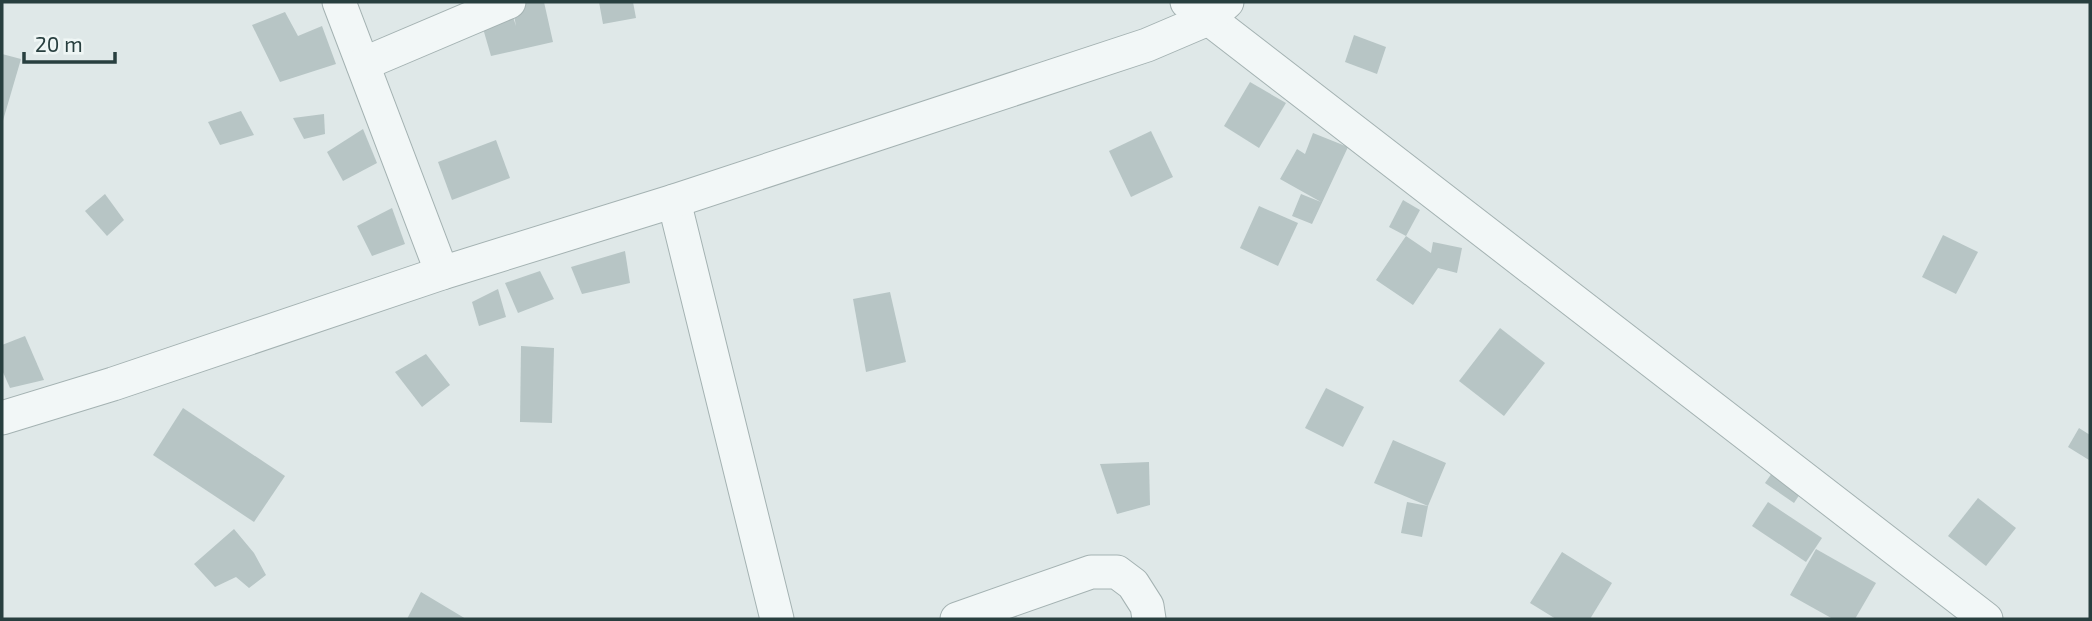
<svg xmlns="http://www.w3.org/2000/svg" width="2092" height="621" font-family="'Exo 2',sans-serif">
<rect width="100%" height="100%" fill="#dfe8e8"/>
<!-- building -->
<g fill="#b7c5c5">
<path d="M527,2H544L553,42L491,56L482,25L513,17L516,26L512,5Z"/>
<path d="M599,2H633L636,18L603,24Z"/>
<path d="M285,12L298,36L322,26L336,64L280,82L252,25Z"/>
<path d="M1354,35L1386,47L1377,74L1345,62Z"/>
<path d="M2,54L21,59L2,124Z"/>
<path d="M1250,82L1286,103L1259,148L1224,126Z"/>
<path d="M241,111L254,135L220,145L208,122Z"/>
<path d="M324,114L325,134L304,139L293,118Z"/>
<path d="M363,129L377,163L343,181L327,152Z"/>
<path d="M1151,131L1173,177L1131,197L1109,151Z"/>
<path d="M1313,133L1348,147L1312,224L1292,216L1301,194L1321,202L1280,179L1297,149L1305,154Z"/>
<path d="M496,140L510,178L452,200L438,162Z"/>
<path d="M105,194L124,220L107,236L85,211Z"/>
<path d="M1403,200L1420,210L1406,236L1389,227Z"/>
<path d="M1259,206L1298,223L1278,266L1240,248Z"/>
<path d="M392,208L405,244L372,256L357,226Z"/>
<path d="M1943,235L1978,252L1956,294L1922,277Z"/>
<path d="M1406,236L1431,253L1433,242L1462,248L1457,273L1438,268L1413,305L1376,280Z"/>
<path d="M625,251L630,283L582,294L571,267Z"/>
<path d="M540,271L554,299L518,313L505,283Z"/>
<path d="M498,289L506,317L479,326L472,302Z"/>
<path d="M890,292L906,362L866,372L853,299Z"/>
<path d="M1500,328L1545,363L1504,416L1459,381Z"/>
<path d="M25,336L44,380L10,388L2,370V345Z"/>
<path d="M521,346L554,348L552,423L520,422Z"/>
<path d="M426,354L450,385L422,407L395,372Z"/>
<path d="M1326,388L1364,407L1343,447L1305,428Z"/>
<path d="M183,408L285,476L254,522L153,455Z"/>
<path d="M2079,428L2090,435L2089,460L2068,447Z"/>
<path d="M1393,440L1446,463L1428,506L1374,483Z"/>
<path d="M1149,462L1150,505L1117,514L1100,464Z"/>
<path d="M1779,463L1808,482L1794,503L1765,483Z"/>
<path d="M1978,498L2016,528L1986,566L1948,536Z"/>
<path d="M1407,502L1428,506L1422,537L1401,533Z"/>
<path d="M1768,502L1822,538L1806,562L1752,526Z"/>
<path d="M234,529L254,553L266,575L249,588L236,577L215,587L194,564Z"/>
<path d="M1816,549L1876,583L1855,619H1833L1790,595Z"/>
<path d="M1562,552L1612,583L1590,619H1556L1530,603Z"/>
<path d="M421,592L466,619H407Z"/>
</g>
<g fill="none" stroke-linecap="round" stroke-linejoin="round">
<!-- minor casing -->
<g stroke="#a4b2b2" stroke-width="35">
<g id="minor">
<path d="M339,2L442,273"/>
<path d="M1187,2L1986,619"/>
<path d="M363,64L509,2"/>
<path d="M674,201L777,619"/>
<path d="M2,418L113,384L442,273L674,201L1147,45L1208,19L1227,2"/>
<path d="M957,619L1091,572H1117L1133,584L1147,606L1149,619"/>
</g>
</g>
<!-- minor -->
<use href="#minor" stroke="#f2f7f7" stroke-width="33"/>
</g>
<!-- border -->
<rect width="2092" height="621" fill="none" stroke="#283f3f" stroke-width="7"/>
<!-- scale -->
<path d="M24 52v10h91v-10" fill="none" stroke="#283f3f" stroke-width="3.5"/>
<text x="35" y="52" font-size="21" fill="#283f3f" stroke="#eff6f5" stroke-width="5" paint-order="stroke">20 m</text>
</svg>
